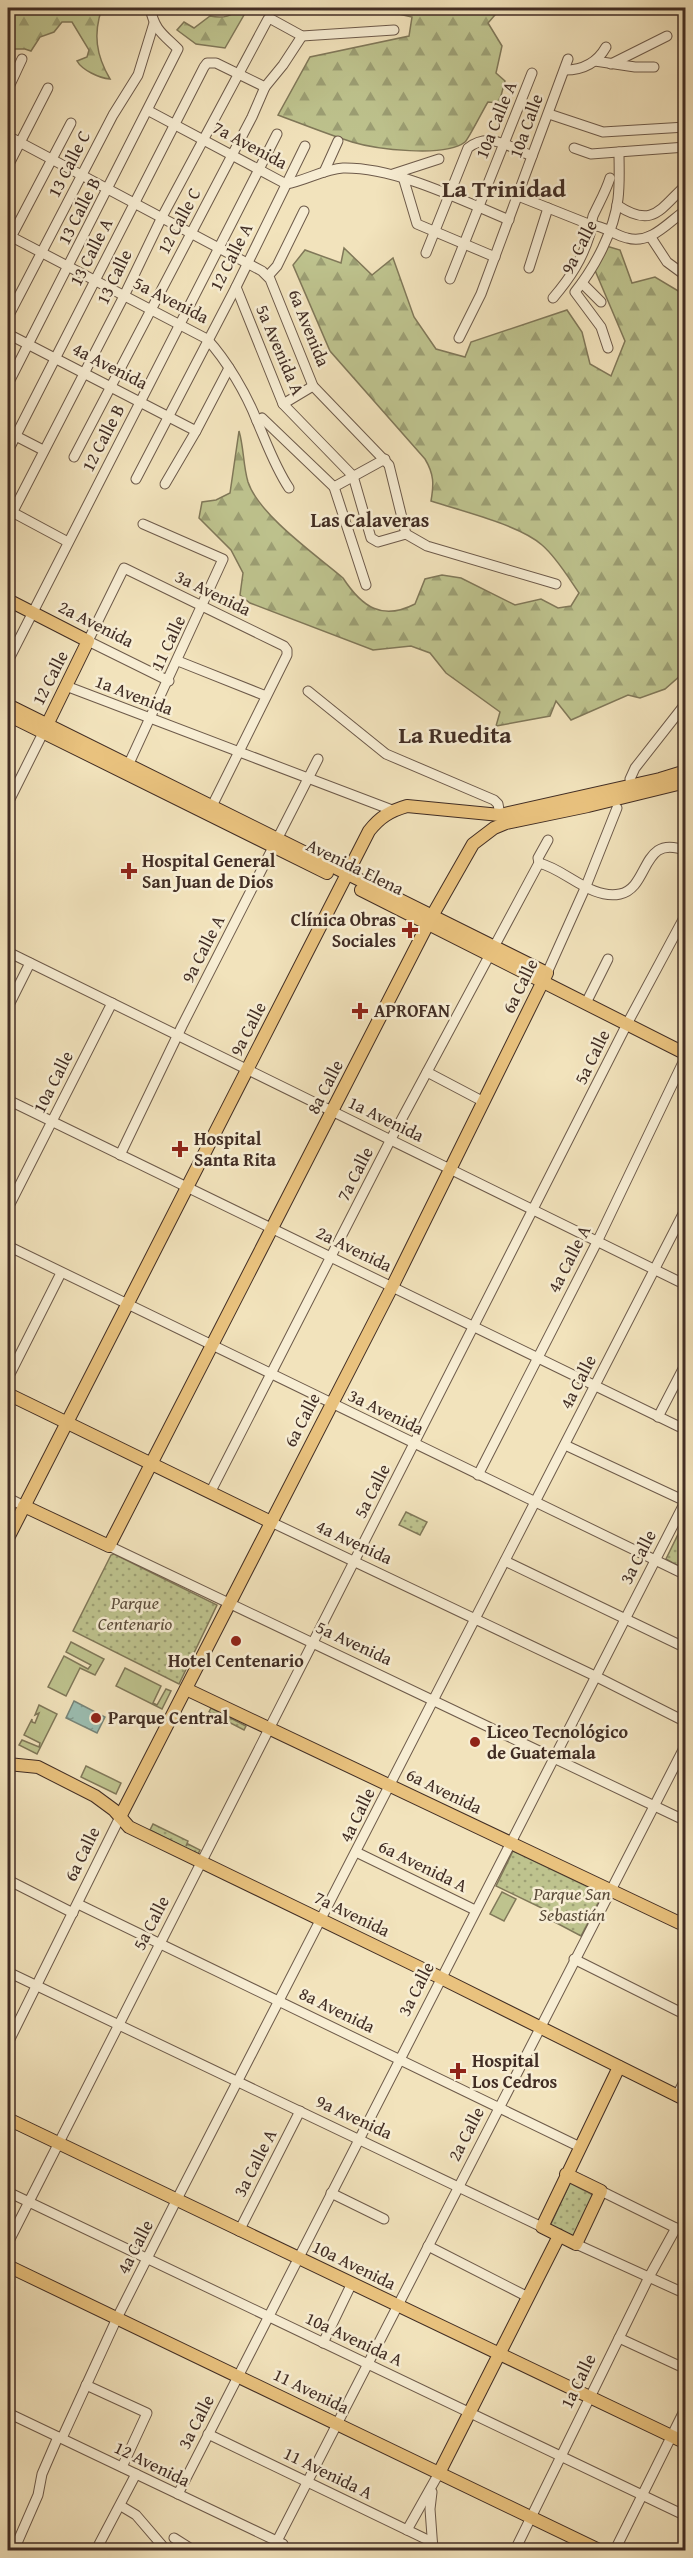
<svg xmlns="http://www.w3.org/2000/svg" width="693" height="2558" font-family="'Gentium Book Plus',serif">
<defs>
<pattern id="forest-firs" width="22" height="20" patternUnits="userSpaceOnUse" patternTransform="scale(1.5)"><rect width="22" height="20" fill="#bec38e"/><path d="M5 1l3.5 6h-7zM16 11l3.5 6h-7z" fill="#9c9f74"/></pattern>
<pattern id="park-dots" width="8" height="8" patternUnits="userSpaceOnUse" patternTransform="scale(1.5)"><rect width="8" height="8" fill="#bec38e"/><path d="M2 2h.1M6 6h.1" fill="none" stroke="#9c9f74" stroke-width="1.8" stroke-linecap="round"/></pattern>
<pattern id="water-ripples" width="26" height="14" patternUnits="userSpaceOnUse" patternTransform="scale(1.5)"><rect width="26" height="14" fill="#9bbeb2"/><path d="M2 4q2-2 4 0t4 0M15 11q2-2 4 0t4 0" fill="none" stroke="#809b91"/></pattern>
</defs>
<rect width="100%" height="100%" fill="#f2e3bc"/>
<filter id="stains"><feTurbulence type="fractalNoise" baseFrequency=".00333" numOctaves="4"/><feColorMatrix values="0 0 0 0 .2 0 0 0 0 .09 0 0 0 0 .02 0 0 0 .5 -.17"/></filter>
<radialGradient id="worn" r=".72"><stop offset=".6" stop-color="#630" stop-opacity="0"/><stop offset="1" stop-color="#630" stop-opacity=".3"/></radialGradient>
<!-- grass -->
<g fill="#bec38e" stroke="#807859" stroke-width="1.5">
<path d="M71,1642L104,1659L95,1675L80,1668L66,1696L48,1687L64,1656L88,1669L91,1665L66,1652Z"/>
<path d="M125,1668L161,1686L153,1703L157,1705L166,1689L171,1691L162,1709L116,1686Z"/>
<path d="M39,1705L57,1714L37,1754L19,1745L22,1740L39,1747L40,1743L24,1735L32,1719V1722L35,1723L39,1713L35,1715Z"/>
<path d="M86,1766L121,1783L116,1794L81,1777Z"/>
<path d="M502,1892L516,1899L504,1921L490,1914Z"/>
</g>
<!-- forest -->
<g fill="url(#forest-firs)" stroke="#807859" stroke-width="1.5">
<path d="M30,8H102C93,34 96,55 110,79C99,78 82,70 77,61L87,57L89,50L72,22H62L54,32L40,37L31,51L25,49H8V13L24,12Z"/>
<path d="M242,8H248L225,48L196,44L177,30L184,22L194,28L210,16C224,19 231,16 242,8Z"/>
<path d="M397,8H501L488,23L502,46L496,73L505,81L499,103L488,102C484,108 468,140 465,142C445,158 375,149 352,142C327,134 302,124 278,115L310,57L409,36L412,17L399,14Z"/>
<path d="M603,245L620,250L632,283L655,277L685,295V669L681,675L665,689L640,698L628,695L571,720L556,701L550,716L496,726L500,712L446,673L430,653L411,646L373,650L250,603L240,595L243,573L231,550L199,518L202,502L216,500L230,493L239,431C244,448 243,465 248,482C259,515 316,555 343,578C362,607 382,621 415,604L425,579L442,575L461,578L515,605L541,599L558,608L571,606L579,593C568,577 557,558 542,545C520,525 461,511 431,501C434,484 434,474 425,459L330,351L293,265L305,250L341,263L344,248L372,275L393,258L414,317L436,349L465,357L471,342L567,310L582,332L590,364L611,376L625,341L594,268Z"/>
</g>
<!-- park -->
<g fill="url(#park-dots)" stroke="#807859" stroke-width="1.5">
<path d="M406,1512L427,1522L420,1535L399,1525Z"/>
<path d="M685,1520V1570L666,1559Z"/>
<path d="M114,1554L217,1605L179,1684L73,1631L111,1555Z"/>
<path d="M211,1708L246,1726L244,1730L209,1712Z"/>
<path d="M153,1824L188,1841L186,1846L188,1844L200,1850L198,1854L150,1830Z"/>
<path d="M513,1851L603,1894L581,1936L549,1919L550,1912L496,1886Z"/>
<path d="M570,2183L595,2196L574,2238L550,2226Z"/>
</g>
<!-- water -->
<path fill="url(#water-ripples)" stroke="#778479" stroke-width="1.5" d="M74,1701L105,1717L97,1733L66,1718Z"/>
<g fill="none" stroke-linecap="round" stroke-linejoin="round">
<!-- minor casing -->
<g stroke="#6d5a4a" stroke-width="11">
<g id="minor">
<path d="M595,61L635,67H654"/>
<path d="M611,64L667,36"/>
<path d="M565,70C583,70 597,63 606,47"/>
<path d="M8,89L22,59"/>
<path d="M149,111L286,184C305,181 324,169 343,168C396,167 461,200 509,220"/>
<path d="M549,114L603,132L686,127"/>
<path d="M8,136L262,271L270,279L313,386L389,465L406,534L427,546L556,584"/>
<path d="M574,148L591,154L686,147"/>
<path d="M8,166L48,88"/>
<path d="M324,172L338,141"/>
<path d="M393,174L439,159"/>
<path d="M403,177L417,224L495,257"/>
<path d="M518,196L591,225C605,226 614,235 627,238C651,245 668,222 686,210"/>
<path d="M617,205C653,229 660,209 686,185"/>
<path d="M8,235L207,339C227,361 246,393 257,421C267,444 275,467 289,488"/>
<path d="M650,236L667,262L686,276"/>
<path d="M8,243L71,123"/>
<path d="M426,253L468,148C490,131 509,147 532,156"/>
<path d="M529,268L548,208"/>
<path d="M268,276L277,266L304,211"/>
<path d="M450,279L532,73"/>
<path d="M582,283L601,302"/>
<path d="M236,287L283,404L353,476L371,538L378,542L406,534"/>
<path d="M553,298C570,278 582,260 590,234C592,228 591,222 593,216C599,203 606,191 610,178"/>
<path d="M8,317L113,115L138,75L154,23"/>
<path d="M8,334L196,431"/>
<path d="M459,338L481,294L568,59"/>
<path d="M608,348L601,327L575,292C595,267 614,231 618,199C620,183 619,167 619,152"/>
<path d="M8,384L178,49C163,34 155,31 150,8"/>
<path d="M283,404L313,386"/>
<path d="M257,421L262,418L334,487L366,585"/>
<path d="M8,432L43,450"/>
<path d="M8,451L204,67L207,63H216L265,87"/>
<path d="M74,457L252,117L265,87L283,65L302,36"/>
<path d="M136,479L236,287L305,146"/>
<path d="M165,484L196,431L229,368"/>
<path d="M334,487L385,459"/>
<path d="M12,512L68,542"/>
<path d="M8,521L124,296L162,217L268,19H271L302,36L394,30"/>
<path d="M8,661L277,134"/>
<path d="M178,661L266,696"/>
<path d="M169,681L88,641L124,568L284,646L287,650V655L210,810"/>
<path d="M66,686L392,810"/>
<path d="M308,691L386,754L494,800L498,804L500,815"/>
<path d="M126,770L223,559L143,524"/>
<path d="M632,785L630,779L635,768L686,703"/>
<path d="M8,803L43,733"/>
<path d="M539,863C565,869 591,900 620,894C650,888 641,832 686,851"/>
<path d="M8,952L686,1285"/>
<path d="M547,973L586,886L617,808"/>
<path d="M586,1003L608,959"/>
<path d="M8,1007L30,963"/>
<path d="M427,1072L484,1102"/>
<path d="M8,1100L686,1430"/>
<path d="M120,1155L182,1026L318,759"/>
<path d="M8,1208L112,1003"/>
<path d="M8,1246L686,1575"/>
<path d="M8,1378L61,1273"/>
<path d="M658,1417L686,1363"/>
<path d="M565,1445L685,1501"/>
<path d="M478,1475L597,1242L686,1056"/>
<path d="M210,1493L391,1139L539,863L538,858L548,840"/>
<path d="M8,1498L24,1506"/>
<path d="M271,1522L595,1676L686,1722"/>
<path d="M109,1546L686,1821"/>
<path d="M505,1561L686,1648"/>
<path d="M356,1852L475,1910"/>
<path d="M8,1880L73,1913"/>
<path d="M78,1904L580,2147"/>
<path d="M574,1959L686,2015"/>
<path d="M8,1972L542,2227"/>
<path d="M8,2043L120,1817"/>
<path d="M677,2095L686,2078"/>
<path d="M601,2191L686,2233"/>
<path d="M8,2192L686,2516"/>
<path d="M331,2193L384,2219"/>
<path d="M239,2231L300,2111"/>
<path d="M8,2243L627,1024L686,914"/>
<path d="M576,2244L686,2294"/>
<path d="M428,2246L528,2297"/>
<path d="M619,2338L686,2369"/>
<path d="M323,2343L352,2283"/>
<path d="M86,2385L147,2413L122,2467"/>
<path d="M8,2413L283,2544L280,2550"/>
<path d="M208,2434L432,2542"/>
<path d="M62,2438L117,2318L176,2201L686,1208"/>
<path d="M432,2492L430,2509L433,2550"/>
<path d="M178,2494L686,1500"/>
<path d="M121,2506L136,2515L166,2550"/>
<path d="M407,2530L439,2473"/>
<path d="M174,2538L193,2550"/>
<path d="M277,2541L686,1744"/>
<path d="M14,2550L38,2495L42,2474L58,2437"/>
<path d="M96,2550L136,2474"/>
<path d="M515,2550L649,2277L676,2228"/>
<path d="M615,2550L686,2407"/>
</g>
</g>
<!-- major casing -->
<g stroke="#412d24" stroke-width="14">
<g id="major">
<path d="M8,600L88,641L44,731"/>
<path d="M8,705L547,973L394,1283L120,1817"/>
<path d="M8,715L327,873"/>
<path d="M361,890L686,1054"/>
<path d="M8,1394L271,1522"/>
<path d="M24,1506L109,1546L432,916L473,844L494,828L506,823L588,806L686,782"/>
<path d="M8,1538L369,831C380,817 390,811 407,806L500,815L660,779L686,771"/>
<path d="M186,1689L686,1926"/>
<path d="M8,1764L38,1767L95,1796L114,1810L129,1827L433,1974L686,2100"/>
<path d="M8,2119L686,2443"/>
<path d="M566,2174L601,2191L576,2244L542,2227L619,2067"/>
<path d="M8,2266L599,2550"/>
<path d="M439,2473L559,2236"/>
</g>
</g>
<!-- minor -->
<use href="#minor" stroke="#f7edd3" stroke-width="9"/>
<!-- major -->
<use href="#major" stroke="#e9c27e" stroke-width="12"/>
</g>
<!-- markers -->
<g fill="#8f2418" stroke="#f7edd3" stroke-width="2">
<path d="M126 862h6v6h6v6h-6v6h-6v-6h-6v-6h6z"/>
<path d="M407 921h6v6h6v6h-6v6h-6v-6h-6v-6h6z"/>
<path d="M357 1002h6v6h6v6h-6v6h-6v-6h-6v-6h6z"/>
<path d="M177 1140h6v6h6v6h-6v6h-6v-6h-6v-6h6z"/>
<circle cx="236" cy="1641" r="6"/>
<circle cx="96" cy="1718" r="6"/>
<circle cx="475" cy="1742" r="6"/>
<path d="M455 2062h6v6h6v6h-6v6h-6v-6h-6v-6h6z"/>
</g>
<g text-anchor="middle" stroke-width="5" stroke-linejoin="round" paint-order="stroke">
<!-- street labels -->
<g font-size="18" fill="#412d24" stroke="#f7edd3">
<text transform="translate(496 120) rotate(-68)" y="6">10a Calle A</text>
<text transform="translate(526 126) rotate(-70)" y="6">10a Calle</text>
<text transform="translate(250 145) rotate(28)" y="6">7a Avenida</text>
<text transform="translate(69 164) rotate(-63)" y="6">13 Calle C</text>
<text transform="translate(79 211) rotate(-63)" y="6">13 Calle B</text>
<text transform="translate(179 221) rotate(-62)" y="6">12 Calle C</text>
<text transform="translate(579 247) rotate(-63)" y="6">9a Calle</text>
<text transform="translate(91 252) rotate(-63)" y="6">13 Calle A</text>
<text transform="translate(231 257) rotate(-63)" y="6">12 Calle A</text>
<text transform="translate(114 277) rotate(-64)" y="6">13 Calle</text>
<text transform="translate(171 300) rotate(27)" y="6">5a Avenida</text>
<text transform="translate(309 328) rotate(68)" y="6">6a Avenida</text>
<text transform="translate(280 350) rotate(67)" y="6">5a Avenida A</text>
<text transform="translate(110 366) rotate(27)" y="6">4a Avenida</text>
<text transform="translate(103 438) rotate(-63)" y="6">12 Calle B</text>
<text transform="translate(213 593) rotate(26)" y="6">3a Avenida</text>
<text transform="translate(96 624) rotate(27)" y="6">2a Avenida</text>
<text transform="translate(168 643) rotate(-65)" y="6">11 Calle</text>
<text transform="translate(50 678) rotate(-63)" y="6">12 Calle</text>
<text transform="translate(134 695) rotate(21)" y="6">1a Avenida</text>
<text transform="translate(355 867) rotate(26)" y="6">Avenida Elena</text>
<text transform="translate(203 949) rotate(-63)" y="6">9a Calle A</text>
<text transform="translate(520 986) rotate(-64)" y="6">6a Calle</text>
<text transform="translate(248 1029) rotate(-63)" y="6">9a Calle</text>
<text transform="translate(592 1057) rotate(-64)" y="6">5a Calle</text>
<text transform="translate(53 1082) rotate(-63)" y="6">10a Calle</text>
<text transform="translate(325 1087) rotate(-63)" y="6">8a Calle</text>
<text transform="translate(386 1119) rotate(26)" y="6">1a Avenida</text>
<text transform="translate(355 1174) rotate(-63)" y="6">7a Calle</text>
<text transform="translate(354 1249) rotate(26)" y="6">2a Avenida</text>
<text transform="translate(569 1259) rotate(-63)" y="6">4a Calle A</text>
<text transform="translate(578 1382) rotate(-63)" y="6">4a Calle</text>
<text transform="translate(386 1412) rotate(26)" y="6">3a Avenida</text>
<text transform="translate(302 1420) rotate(-63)" y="6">6a Calle</text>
<text transform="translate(372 1491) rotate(-63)" y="6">5a Calle</text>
<text transform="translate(354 1542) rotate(25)" y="6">4a Avenida</text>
<text transform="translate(638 1557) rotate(-63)" y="6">3a Calle</text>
<text transform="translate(354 1643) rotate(25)" y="6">5a Avenida</text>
<text transform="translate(444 1791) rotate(26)" y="6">6a Avenida</text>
<text transform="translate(357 1815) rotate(-64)" y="6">4a Calle</text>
<text transform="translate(82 1854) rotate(-64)" y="6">6a Calle</text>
<text transform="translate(423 1866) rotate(26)" y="6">6a Avenida A</text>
<text transform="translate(352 1914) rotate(26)" y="6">7a Avenida</text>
<text transform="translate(151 1923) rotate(-63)" y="6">5a Calle</text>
<text transform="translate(416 1989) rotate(-63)" y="6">3a Calle</text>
<text transform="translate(337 2010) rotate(26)" y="6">8a Avenida</text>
<text transform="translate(354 2117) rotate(25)" y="6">9a Avenida</text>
<text transform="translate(466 2134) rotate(-63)" y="6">2a Calle</text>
<text transform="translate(255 2163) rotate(-63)" y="6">3a Calle A</text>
<text transform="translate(135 2247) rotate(-63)" y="6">4a Calle</text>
<text transform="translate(354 2265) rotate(26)" y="6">10a Avenida</text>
<text transform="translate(354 2339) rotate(25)" y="6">10a Avenida A</text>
<text transform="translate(578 2381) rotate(-64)" y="6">1a Calle</text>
<text transform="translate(311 2391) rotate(26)" y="6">11 Avenida</text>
<text transform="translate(196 2422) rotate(-63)" y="6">3a Calle</text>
<text transform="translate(152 2464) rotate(26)" y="6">12 Avenida</text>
<text transform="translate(328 2473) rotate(26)" y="6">11 Avenida A</text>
</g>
<!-- poi labels -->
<g font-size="18" font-weight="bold" fill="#412d24" stroke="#f7edd3" text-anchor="start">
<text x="142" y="867">Hospital General<tspan x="142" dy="21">San Juan de Dios</tspan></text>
<text x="396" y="926" text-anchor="end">Clínica Obras<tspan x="396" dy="21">Sociales</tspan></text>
<text x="374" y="1017">APROFAN</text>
<text x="194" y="1145">Hospital<tspan x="194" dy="21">Santa Rita</tspan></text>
<text x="236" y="1667" text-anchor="middle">Hotel Centenario</text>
<text x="108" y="1724">Parque Central</text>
<text x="487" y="1738">Liceo Tecnológico<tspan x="487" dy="21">de Guatemala</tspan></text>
<text x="472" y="2067">Hospital<tspan x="472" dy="21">Los Cedros</tspan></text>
</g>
<!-- park labels -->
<g font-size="18" font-style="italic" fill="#5a4b39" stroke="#f7edd3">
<text x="135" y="1609">Parque<tspan x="135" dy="21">Centenario</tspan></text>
<text x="572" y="1900">Parque San<tspan x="572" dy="21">Sebastián</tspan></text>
</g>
<!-- neighbourhood labels -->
<g font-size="20" font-weight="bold" fill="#412d24" stroke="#f7edd3">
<text x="370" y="527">Las Calaveras</text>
</g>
<!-- district labels -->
<g font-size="24" font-weight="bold" fill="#412d24" stroke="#f7edd3">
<text x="504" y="197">La Trinidad</text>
<text x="455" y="743">La Ruedita</text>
</g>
</g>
<!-- margin -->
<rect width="693" height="2558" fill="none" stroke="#f2e3bc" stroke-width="30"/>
<rect x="9" y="9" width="675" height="2540" fill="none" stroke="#412d24" stroke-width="3"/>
<rect x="15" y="15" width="663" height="2528" fill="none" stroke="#412d24" stroke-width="1.5"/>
<rect width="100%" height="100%" filter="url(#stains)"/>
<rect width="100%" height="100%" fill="url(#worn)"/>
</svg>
